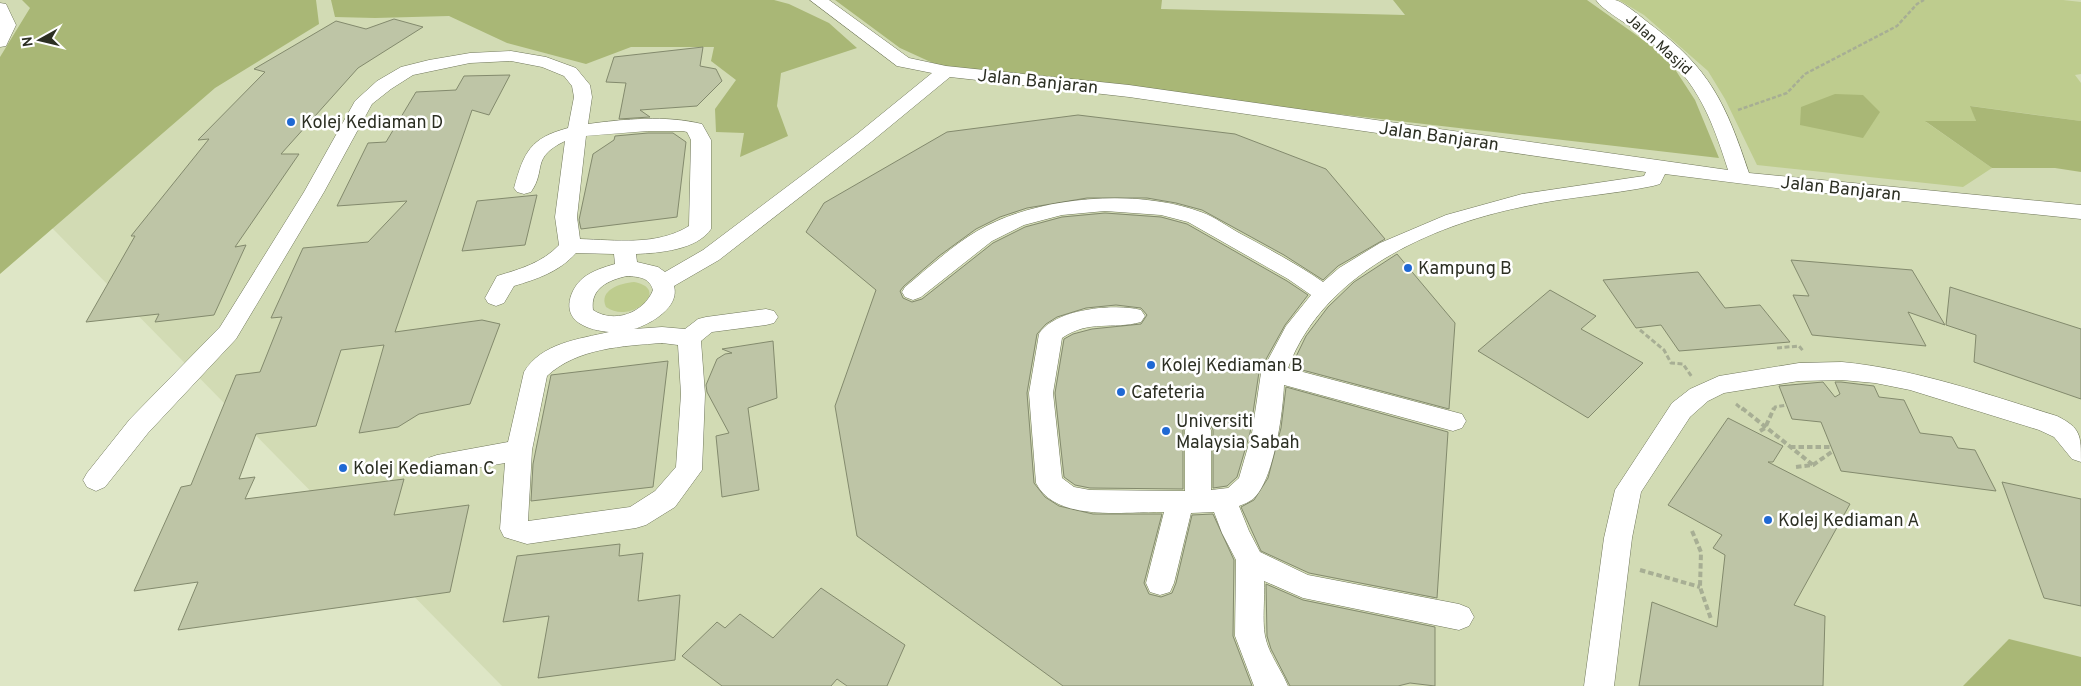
<svg xmlns="http://www.w3.org/2000/svg" width="2081" height="686" font-family="Overpass,sans-serif">
<rect width="100%" height="100%" fill="#dee6c6"/>
<!-- built -->
<path fill="#d2dbb4" d="M0,0H2081V686H502L0,175Z"/>
<!-- green -->
<g fill="#becc8e">
<path d="M1619,0H2063L2081,2V74L2075,75L2081,83V121L1971,106L1976,121L1926,122L1992,168L1963,187L1757,165L1725,99L1708,71L1644,15Z"/>
<path d="M634,282C672,289 631,325 606,307C598,290 621,283 634,282Z"/>
</g>
<!-- forest -->
<g fill="#a9b776">
<path d="M22,0H316L319,24L215,88L0,274V57L30,8Z"/>
<path d="M331,0H774L789,4L829,23L857,48L781,73L777,106L788,136L740,157L744,133L716,132L715,109L736,80L711,61L714,47H631L586,64L507,43L449,16L375,18L335,17Z"/>
<path d="M835,0H1162L1161,9L1405,15L1393,0H1587L1667,57L1695,100L1719,158L946,69L900,48Z"/>
<path d="M1835,94L1863,95L1880,112L1863,138L1800,125L1801,107Z"/>
<path d="M1970,106L2081,121V172L2055,168H1992L1925,121H1976Z"/>
<path d="M2009,639L2081,657V686H1963Z"/>
</g>
<!-- building -->
<g fill="#bec5a6" stroke="#838a6d">
<path d="M394,19L423,27L358,68L281,154H299L235,247L246,245L214,315L155,322L159,314L86,322L135,236H131L209,139L198,140L265,72L254,69L336,21L366,29Z"/>
<path d="M703,47L700,66L716,69L722,81L697,106L640,110L650,117L619,119L626,83L606,82L614,57Z"/>
<path d="M510,75L489,115L472,110L395,332L482,320L500,324L470,404L419,414L398,427L359,433L384,345L341,350L316,426L256,434L239,479L255,477L245,499L404,479L394,515L469,505L450,592L178,630L198,582L134,591L181,487L191,485L236,375L260,372L282,317L271,318L303,248L368,242L407,201L337,206L368,143L386,142L416,92L456,90L464,76Z"/>
<path d="M1078,115L1235,134L1326,169L1385,239L1338,266L1323,280L1284,255L1202,210L1176,203L1147,198H1087L1027,208L1000,217L976,229L939,256L904,286L900,291L903,298L912,302L922,299L993,243L1025,227L1062,217L1105,213L1161,217L1187,224L1287,281L1308,295L1285,325L1259,372L1250,433L1237,477L1227,486L1213,488V430L1209,422L1199,418L1188,421L1183,430V489L1090,488L1075,485L1064,477L1055,393L1064,339L1073,334L1092,329L1141,324L1147,315L1141,308L1116,305L1086,308L1057,317L1046,324L1037,334L1027,393L1034,483L1045,497L1059,506L1093,514H1162L1144,583L1149,594L1161,597L1172,593L1176,583L1192,515L1213,514L1234,560L1233,636L1252,686H1063L857,536L835,406L876,290L806,232L824,203L947,132Z"/>
<path d="M648,133H673L686,142L677,217L581,229L579,220L593,154L614,140L615,136Z"/>
<path d="M537,195L525,245L462,251L477,201Z"/>
<path d="M1397,254L1455,323L1449,409L1291,367L1306,336L1328,307L1354,282Z"/>
<path d="M1791,260L1912,270L1945,325L1908,312L1926,346L1812,335L1793,295L1809,296Z"/>
<path d="M1698,272L1725,308L1760,305L1790,342L1679,351L1661,325L1636,328L1603,280Z"/>
<path d="M1950,287L2081,329V399L1974,362L1976,335L1946,325Z"/>
<path d="M1550,290L1596,316L1581,329L1643,363L1588,418L1478,351Z"/>
<path d="M773,341L777,398L748,408L759,490L722,497L716,436L729,433L707,392L706,385L717,359L725,354L732,353L722,349Z"/>
<path d="M668,361L653,487L531,501L533,464L551,375Z"/>
<path d="M1823,382L1835,397L1840,394L1835,382H1841L1874,386L1879,397L1904,400L1920,433L1952,437L1958,448L1975,450L1996,491L1841,471L1821,422L1792,419L1779,386Z"/>
<path d="M1286,387L1448,432L1437,598L1309,573L1261,551L1241,507L1254,500L1268,478L1281,428Z"/>
<path d="M1728,418L1783,446L1773,462H1768L1850,504L1794,605L1825,616L1823,686H1639L1652,602L1717,627L1725,555L1713,548L1722,535L1668,505Z"/>
<path d="M2002,482L2081,499V606L2044,598Z"/>
<path d="M620,544L619,556L643,553L638,601L680,595L675,660L538,678L549,616L503,622L517,556Z"/>
<path d="M1266,584L1303,600L1435,627V686L1410,683L1398,686H1290L1271,649L1267,636Z"/>
<path d="M821,588L905,645L887,686H847L837,679L831,686H722L682,656L717,622L725,628L740,614L773,638Z"/>
</g>
<g fill="none" stroke-linecap="round" stroke-linejoin="round">
<!-- minor casing -->
<g stroke="#71785b" stroke-width="1">
<g id="minor">
<path d="M810,0H829L909,58L946,66L1129,85L1728,170C1709,110 1695,78 1645,37C1633,27 1603,11 1596,0C1601,0 1609,0 1615,0C1624,2 1641,17 1650,24C1710,68 1726,104 1749,173L2081,205V219L1785,189L1665,174L1660,184L1653,186C1610,195 1565,197 1522,207C1429,226 1323,274 1288,368L1462,414L1466,421L1462,428L1453,431L1284,385C1283,412 1274,480 1253,499C1249,502 1244,504 1239,506L1249,531L1260,552L1308,575L1459,604L1469,608L1474,617L1469,626L1459,630L1303,598L1264,581C1265,598 1262,619 1265,636C1269,655 1281,669 1288,686H1254L1235,636L1236,560L1222,533L1214,512L1191,513L1174,583L1170,592L1160,595L1150,592L1146,583L1164,512C1126,511 1056,523 1036,483L1029,393L1039,334C1054,309 1115,303 1141,310L1145,316L1141,322C1112,330 1090,319 1062,338L1053,393L1062,478L1074,487L1090,490L1185,491V430L1189,423L1198,420L1207,423L1211,430V490L1228,488L1239,478L1252,433L1261,373L1286,326L1311,295L1288,279L1188,222L1161,215L1105,211L1062,215L1024,225L992,241L921,297L913,300L905,297L902,292L905,287C927,269 953,245 977,231C1036,196 1137,188 1201,212C1215,217 1228,227 1241,234C1269,249 1297,264 1323,282L1339,268L1380,243L1446,215L1522,194L1637,177L1644,176L1646,172L1129,97L950,77L871,142L719,260L674,286C680,307 651,324 634,329L662,327L685,329L698,319L706,317L766,309L774,311L778,317L774,323L766,325L712,332L701,341L705,394L702,470L675,507L646,525L636,528L527,544L504,537L500,529L505,463L437,475L428,472L424,465L428,458L437,455L508,442L524,372C541,343 579,339 609,332C599,331 588,329 579,323C562,312 570,289 583,278C592,271 604,267 615,264L614,254L576,253C559,272 537,279 514,286L504,303L496,306L488,303L485,298L497,276C520,269 542,263 559,245L555,217L565,141C530,158 547,169 531,192L524,194L517,192L514,188C524,152 530,138 568,128L574,97L572,86L564,76L542,67L511,61L470,63L413,75L391,89L372,104L324,192L236,339L148,433L105,487L96,491L87,487L83,480L87,473L130,419L220,327L304,192L355,101L377,81L401,67L429,60L470,53L511,51L546,57L576,68L590,85L592,97L588,124C624,119 666,115 702,124L711,140V229C697,250 659,253 636,254L637,262L658,267L665,272L703,250L857,134L932,73L897,66ZM648,131H683L687,132L691,140L689,226C657,246 616,240 580,239L577,217L586,136ZM627,276C639,277 649,277 653,290C644,313 614,324 593,310C590,288 609,280 627,276ZM662,343L678,345L681,394L676,467L655,491L630,507L528,521L532,450L547,376C577,348 623,346 662,343Z"/>
<path d="M0,3L6,4L16,25L6,46L0,47Z"/>
<path d="M1842,362C1916,369 1986,394 2057,416C2081,428 2081,435 2081,462L2072,459L2054,437L2039,430L1910,390L1875,383L1842,380L1799,381L1724,393L1708,401L1690,417L1641,492L1632,538L1614,686H1584L1604,538L1615,490L1672,403L1690,389L1719,376L1799,363Z"/>
</g>
</g>
<!-- path-far2 -->
<path stroke="#a7ae94" stroke-width="2.5" stroke-dasharray="4 2" stroke-linecap="butt" d="M1738,110L1787,93L1805,74L1897,26L1917,4L1924,0"/>
<!-- path-far1 -->
<g stroke="#a7ae94" stroke-width="3" stroke-dasharray="5 2.5" stroke-linecap="butt">
<path d="M1640,330L1664,350L1671,363L1683,364L1692,377"/>
<path d="M1777,348L1799,346L1804,352"/>
<path d="M1736,404L1743,410"/>
<path d="M1774,410L1775,407L1787,405"/>
</g>
<!-- path -->
<g stroke="#a7ae94" stroke-width="4" stroke-dasharray="5.5 3" stroke-linecap="butt">
<path d="M1742,408L1813,465"/>
<path d="M1760,431L1765,428L1774,408"/>
<path d="M1790,447H1832"/>
<path d="M1796,467L1813,465L1833,451"/>
<path d="M1692,531L1701,552L1700,587L1711,619"/>
<path d="M1640,570L1700,587"/>
</g>
<!-- minor -->
<use href="#minor" fill="#fff" fill-rule="evenodd"/>
</g>
<!-- markers -->
<g fill="#1f69d4" stroke="#fff" stroke-width="2">
<circle cx="291" cy="122" r="5"/>
<circle cx="1408" cy="268" r="5"/>
<circle cx="1151" cy="365" r="5"/>
<circle cx="1121" cy="392" r="5"/>
<circle cx="1166" cy="431" r="5"/>
<circle cx="343" cy="468" r="5"/>
<circle cx="1768" cy="520" r="5"/>
</g>
<g text-anchor="middle" stroke-width="5" stroke-linejoin="round" paint-order="stroke">
<!-- far-street labels -->
<g font-size="15" fill="#2c2f23" stroke="#fff">
<text transform="translate(1659 44) rotate(42)" y="5">Jalan Masjid</text>
</g>
<!-- street labels -->
<g font-size="18" fill="#2c2f23" stroke="#fff">
<text transform="translate(1038 81) rotate(6)" y="6">Jalan Banjaran</text>
<text transform="translate(1439 136) rotate(8)" y="6">Jalan Banjaran</text>
<text transform="translate(1841 188) rotate(6)" y="6">Jalan Banjaran</text>
</g>
<!-- poi labels -->
<g font-size="18" fill="#2c2f23" stroke="#fff" text-anchor="start">
<text x="301" y="128">Kolej Kediaman D</text>
<text x="1418" y="274">Kampung B</text>
<text x="1161" y="371">Kolej Kediaman B</text>
<text x="1131" y="398">Cafeteria</text>
<text x="1176" y="427">Universiti<tspan x="1176" dy="21">Malaysia Sabah</tspan></text>
<text x="353" y="474">Kolej Kediaman C</text>
<text x="1778" y="526">Kolej Kediaman A</text>
</g>
</g>
<!-- north arrow -->
<g transform="translate(40 40) rotate(262)" stroke="#ffffff" stroke-width="4" paint-order="stroke">
<path d="M0-4L9 19L0 12L-9 19Z" fill="#2c2f23"/>
<text y="-8" font-size="14" font-weight="bold" text-anchor="middle" fill="#2c2f23">N</text>
</g>
</svg>
